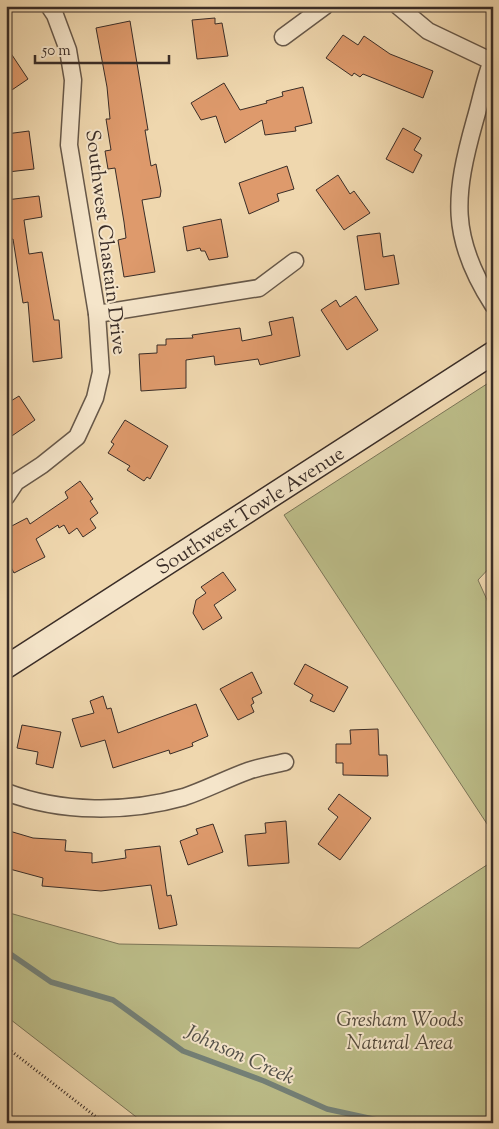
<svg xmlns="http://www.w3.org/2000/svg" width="499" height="1129" font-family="'Sorts Mill Goudy',serif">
<rect width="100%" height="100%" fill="#efd7ae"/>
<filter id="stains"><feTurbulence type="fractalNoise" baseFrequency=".004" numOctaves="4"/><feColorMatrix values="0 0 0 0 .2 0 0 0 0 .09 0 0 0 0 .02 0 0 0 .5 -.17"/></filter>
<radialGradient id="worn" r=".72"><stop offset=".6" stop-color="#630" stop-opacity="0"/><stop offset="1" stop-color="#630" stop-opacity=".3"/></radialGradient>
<!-- green -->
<g fill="#bcbd89" stroke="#7b7558">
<path d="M493,380V564L478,580L493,613V833L284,515Z"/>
<path d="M493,861V1123H144L6,1016V912L119,944L359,948Z"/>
</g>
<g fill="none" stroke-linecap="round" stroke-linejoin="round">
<!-- stream -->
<path stroke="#748178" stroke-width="5.5" d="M6,951L51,982L113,1000L183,1051L264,1081L327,1109L391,1123"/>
</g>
<!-- building -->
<g fill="#de9a6c" stroke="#3a2d27">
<path d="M215,18V24L222,23L228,56L197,59L192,20Z"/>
<path d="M130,21L148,130H145L151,166L156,164L161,191L160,197L142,200L155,272L124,277L118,240L126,238L124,222L115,168L108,169L105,151L111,150L106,119H110L107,87L96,28Z"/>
<path d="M343,35L358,45L364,36L390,54L433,71L423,98L363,74L360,77L354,73L352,76L326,58Z"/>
<path d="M6,46L28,79L6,94Z"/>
<path d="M224,83L240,110L267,103L266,101L283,96L282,92L303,87L312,123L295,127L296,131L265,135L262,120L225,143L216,116L201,120L191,103Z"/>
<path d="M403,128L421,138L414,150L422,155L413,173L386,159Z"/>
<path d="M29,131L34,169L8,172L6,134Z"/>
<path d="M287,166L294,189L277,194L279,201L249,214L239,183Z"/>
<path d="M338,175L350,194L354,191L370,213L344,230L316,190Z"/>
<path d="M39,196L42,217L24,220L29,254L42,252L54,320H59L62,358L33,362L28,302L23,303L13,239L6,240V200Z"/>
<path d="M221,219L228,257L209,260L205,251H201L200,248L187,251L183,227Z"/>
<path d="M380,233L383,257L394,255L399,284L365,290L357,236Z"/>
<path d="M356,296L378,330L347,350L321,310L336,300L340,307Z"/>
<path d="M293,317L300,356L260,365L258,359L215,365L214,356L186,360V388L141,391L139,354L157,353V345H166V339L193,338L192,335L240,328L242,341L272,335L269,322Z"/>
<path d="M19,396L35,420L6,440V404Z"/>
<path d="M125,420L168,446L150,479L147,477L144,481L127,470L130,466L108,453L114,444L111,442Z"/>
<path d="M80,481L93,499L90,501L98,513L90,519L96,528L83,537L77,528L69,534L64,525L59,528L58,525L36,539L45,557L14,573L6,558V529L27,518L30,524L68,498L65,492Z"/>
<path d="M223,572L236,590L214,605L222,618L203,630L193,613L196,600L206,593L201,587Z"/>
<path d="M305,664L348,687L334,712L310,701L313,695L294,684Z"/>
<path d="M252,672L262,693L252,698L254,703L251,705L254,712L238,720L220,689Z"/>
<path d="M103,696L107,709L111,708L118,733L196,704L208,736L192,743L193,746L170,754L169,750L113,768L105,740L81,747L72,719L94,713L90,701Z"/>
<path d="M22,725L61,732L53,768L36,764L38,752L17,748Z"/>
<path d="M378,729L379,755H387L388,776L343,775V763H336V744H351L350,730Z"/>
<path d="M339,794L371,818L340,860L318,844L338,817L328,809Z"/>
<path d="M286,821L289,863L248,866L245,835L266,833L265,823Z"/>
<path d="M213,824L223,852L188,865L180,841L198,834L196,829Z"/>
<path d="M6,830L33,838L66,840L65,851L92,853V863L126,858L125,850L160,846L167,896L171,895L177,925L159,929L151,885L101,891L42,886L43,878L6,868Z"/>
</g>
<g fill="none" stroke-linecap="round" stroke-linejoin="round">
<!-- street casing -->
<g stroke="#675849" stroke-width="19">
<g id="street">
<path d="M398,6L428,31L491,61"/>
<path d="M283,37L325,6"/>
<path d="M493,58C485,77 481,100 475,120C454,195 449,237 493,305"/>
<path d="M97,314L259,288L295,261"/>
<path d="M6,497L16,482L42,465L77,437L95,398L101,372L97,314L69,145L73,80L68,50L55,15L49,6"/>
<path d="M6,792C61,813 127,813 184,797C205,790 226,779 248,771C259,767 273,765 285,762"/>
</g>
</g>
<!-- secondary casing -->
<g stroke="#3a2d27" stroke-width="25">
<g id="secondary">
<path id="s1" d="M6,667L493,353"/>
</g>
</g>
<!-- path -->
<path stroke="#3a2d27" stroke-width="3" stroke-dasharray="1 2.5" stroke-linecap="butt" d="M6,1047L104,1123"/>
<!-- street -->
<use href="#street" stroke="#f5e5ca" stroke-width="16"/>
<!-- secondary -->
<use href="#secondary" stroke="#f5e5ca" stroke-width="22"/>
</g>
<g text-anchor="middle" stroke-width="4" stroke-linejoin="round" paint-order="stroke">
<!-- street labels -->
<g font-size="20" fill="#3a2d27" stroke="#f5e5ca">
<text transform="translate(107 242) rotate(83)" y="7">Southwest Chastain Drive</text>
<text dy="7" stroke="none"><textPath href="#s1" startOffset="290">Southwest Towle Avenue</textPath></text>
</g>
<!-- park labels -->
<g font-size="20" font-style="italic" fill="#544a3b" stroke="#f5e5ca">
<text x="400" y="1026">Gresham Woods<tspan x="400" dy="23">Natural Area</tspan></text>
</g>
<!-- water labels -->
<g font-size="21" font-style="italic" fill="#525049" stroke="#f5e5ca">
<text transform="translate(240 1054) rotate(24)" y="7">Johnson Creek</text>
</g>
</g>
<!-- margin -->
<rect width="499" height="1129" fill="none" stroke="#efd7ae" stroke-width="25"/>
<rect x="8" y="8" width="484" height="1114" fill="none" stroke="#3a2d27" stroke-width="2.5"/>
<rect x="12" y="12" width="474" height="1104" fill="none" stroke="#3a2d27"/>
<!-- scale -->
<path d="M35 55v8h134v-8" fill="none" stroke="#3a2d27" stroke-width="2.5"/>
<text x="42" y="55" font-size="15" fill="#3a2d27" stroke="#f5e5ca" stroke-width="4" paint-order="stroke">50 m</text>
<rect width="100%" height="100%" filter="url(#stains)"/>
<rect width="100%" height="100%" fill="url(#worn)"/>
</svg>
